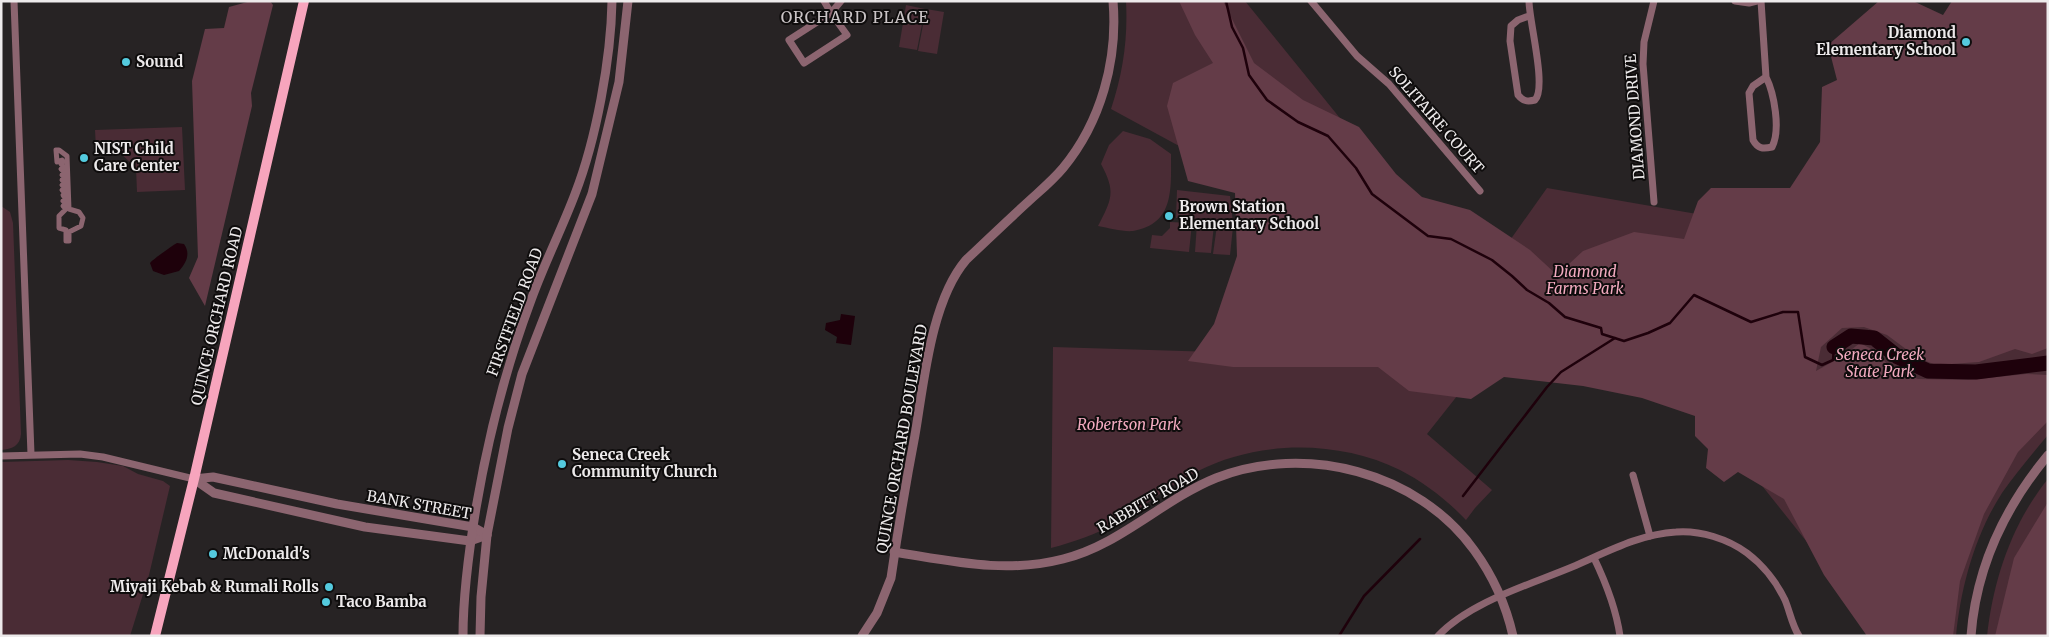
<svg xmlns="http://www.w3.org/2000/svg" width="2049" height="637" font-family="Merriweather,serif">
<rect width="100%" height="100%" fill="#272324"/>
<!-- green -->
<g fill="#4a2c35">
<path d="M1126,1H1245L1399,191L1508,243L1547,188L1743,222L2048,1V435C2032,454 2016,473 2002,493C1975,535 1961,586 1956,636H1882L1668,368L1484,362L1427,434L1492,490L1475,508L1466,520C1447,500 1425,483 1400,470C1338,440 1259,440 1198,471C1170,485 1145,506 1118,522C1097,534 1074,542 1051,548L1053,347L1380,357L1407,270L1111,109C1123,73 1128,39 1126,1Z"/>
<path d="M906,5L925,9L917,50L899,47Z"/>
<path d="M926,9L944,12L937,54L918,51Z"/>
<path d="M182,127L185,190L137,192L136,168L114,147L96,148L95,130Z"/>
<path d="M1123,131L1150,139L1171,154C1171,188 1175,224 1133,231C1123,232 1109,228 1098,226C1112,199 1116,192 1101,164L1109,145Z"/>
<path d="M1177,190L1230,196L1233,223L1176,218Z"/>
<path d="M1,206L10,212L13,223L21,434C20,446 12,449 1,450Z"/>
<path d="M1170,222L1192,223L1189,252L1150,248L1152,235L1162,236L1170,228Z"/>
<path d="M1197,223L1214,225L1211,253L1195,252Z"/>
<path d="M1217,225L1233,227L1230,255L1213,254Z"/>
<path d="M68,460L97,462L123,466L138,474L163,481L170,486L149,575L130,636H1V462Z"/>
<path d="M2048,479V636H1987C1993,580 2012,523 2048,479Z"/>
</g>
<!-- forest -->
<g fill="#643c48">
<path d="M251,1H270L273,5L251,93L252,106L205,306L189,278L198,257L192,81L205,29L224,28L229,7Z"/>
<path d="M1179,1H1223L1254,63L1303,100L1359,127L1396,174L1422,197L1470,210L1530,250L1557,275L1583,251L1634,232L1684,239L1698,201L1711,188H1790L1820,142L1822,87L1837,80L1828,45L1879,1H1913L1943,15L1952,1H2048V348L2032,354L2015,349L1979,362L1936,365L1918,358L1887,335L1864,327L1842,328L1821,347L1816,371L1843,356L1860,343L1877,352L1892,370L1918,379L1968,380L2026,374L2048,375V421L2018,452L1984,514L1960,581L1953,636H1867L1824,575L1784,499L1738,472L1724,482L1706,468L1708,449L1695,436V416L1642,398L1583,386L1504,377L1471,399L1409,391L1378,367H1233L1188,361L1214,324L1237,256L1235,193L1188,181L1167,106L1173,83L1213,63L1195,35Z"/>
<path d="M2048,502V636H1995L2014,558Z"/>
</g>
<!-- water -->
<g fill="#1e010b">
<path d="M177,243L184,244C191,254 186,263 179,271L164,275L153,271L150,263C152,260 173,245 177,243Z"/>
<path d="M841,314L855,316L851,345L836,343L837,337L825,330L826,323L840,320Z"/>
</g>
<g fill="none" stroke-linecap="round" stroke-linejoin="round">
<!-- stream -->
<g stroke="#1e010b" stroke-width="2.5">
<path d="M1226,1L1232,27L1243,48L1249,75L1267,100L1298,122L1328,136L1356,168L1372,194L1428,236L1451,239L1492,260L1512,276L1527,290L1549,303L1565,317L1601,328L1602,334L1624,341L1648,333L1670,323L1694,295L1751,322L1783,312H1798L1805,357L1822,365L1833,360L1834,347"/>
<path d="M1463,496L1547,387L1561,372L1615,338"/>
<path d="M1339,636L1364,596L1420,539"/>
</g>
<!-- river -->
<path stroke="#1e010b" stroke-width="15" d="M1834,347L1851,336L1874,338L1898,357L1928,371L1976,372L2048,363"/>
<!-- pedestrian -->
<path stroke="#8c6570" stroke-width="5" d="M56,150H59L67,156L69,209L79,212L83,218L81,226L69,232V241H66V230L59,228V216L66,209L63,206L66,203L63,201L65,198L63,195L65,193L62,190L65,188L62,185L65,183L62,180L64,177L62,175L64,172L61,169L64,167L61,164L63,162L62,160L57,162Z"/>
<!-- minor -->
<g stroke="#8c6570" stroke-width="7">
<path d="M14,1L31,454"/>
<path d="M824,1L831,13L841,1"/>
<path d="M1311,1L1357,56L1389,84L1480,191"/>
<path d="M1654,1L1644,42L1643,64L1654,202"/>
<path d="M1735,1L1749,3L1757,1"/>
<path d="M1761,1L1766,77C1774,93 1781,130 1772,147C1763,149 1758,149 1753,140L1749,93L1753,86L1766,77"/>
<path d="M831,13L847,35L804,63L789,40Z"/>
<path d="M1529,16L1518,20L1511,26L1510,41L1518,95C1523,101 1527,102 1535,100C1547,87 1529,21 1529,1"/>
<path d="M1,456L80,454L103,457L194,479"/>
<path d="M1633,475L1650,536"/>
<path d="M1594,558C1606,583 1616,608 1620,636"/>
<path d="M1438,636C1470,602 1529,585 1572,567C1605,553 1639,534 1676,532C1700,530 1728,539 1747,553C1763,565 1777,583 1785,600C1790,612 1792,625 1799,636"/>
</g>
<!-- tertiary -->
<g stroke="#8c6570" stroke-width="9">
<path d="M194,479L214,493L365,527L470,541L487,535"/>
<path d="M194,479L213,477L337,504L473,527L487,535"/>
<path d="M894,552C952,561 1005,574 1063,559C1120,545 1162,500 1216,478C1305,443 1418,472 1474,550C1493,576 1506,605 1513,636"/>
<path d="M463,636C463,593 469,550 476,508C488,438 505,370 530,303C543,266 561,231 575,194C596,140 611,59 612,1"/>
<path d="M480,636L481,597L487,535L508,428L522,374L592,194L619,82L628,1"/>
<path d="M862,636L877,613L891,578C898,530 906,482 915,435C924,382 931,301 966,260C987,240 1008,220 1030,200C1041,190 1053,180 1063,168C1101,122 1118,60 1113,1"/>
<path d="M1971,636C1976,568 2005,507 2048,455"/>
</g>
<!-- primary -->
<path stroke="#f7a5bd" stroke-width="10" d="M155,636L194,479L304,1"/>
</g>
<!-- markers -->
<g fill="#54cade" stroke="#0f0d0d" stroke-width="2">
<circle cx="1966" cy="42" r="5"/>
<circle cx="126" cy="62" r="5"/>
<circle cx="84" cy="158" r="5"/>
<circle cx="1169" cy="216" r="5"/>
<circle cx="562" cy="464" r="5"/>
<circle cx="213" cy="554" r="5"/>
<circle cx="329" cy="587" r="5"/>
<circle cx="326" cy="602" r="5"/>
</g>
<g text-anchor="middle" stroke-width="4" stroke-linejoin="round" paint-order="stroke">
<!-- poi labels -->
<g font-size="15" font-weight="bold" fill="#edeaeb" stroke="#0f0d0d" text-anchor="start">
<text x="1956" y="38" text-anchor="end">Diamond<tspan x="1956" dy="17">Elementary School</tspan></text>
<text x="136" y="67">Sound</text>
<text x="94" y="154">NIST Child<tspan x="94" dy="17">Care Center</tspan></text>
<text x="1179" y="212">Brown Station<tspan x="1179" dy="17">Elementary School</tspan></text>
<text x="572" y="460">Seneca Creek<tspan x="572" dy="17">Community Church</tspan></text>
<text x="223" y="559">McDonald's</text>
<text x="319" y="592" text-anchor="end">Miyaji Kebab &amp; Rumali Rolls</text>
<text x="336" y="607">Taco Bamba</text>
</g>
<!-- street labels -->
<g font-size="15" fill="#edeaeb" stroke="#0f0d0d">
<text transform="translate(1635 117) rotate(-94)" y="5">DIAMOND DRIVE</text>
<text transform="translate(1436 120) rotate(49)" y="5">SOLITAIRE COURT</text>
<text transform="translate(515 312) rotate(-70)" y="5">FIRSTFIELD ROAD</text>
<text transform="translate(217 316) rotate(-77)" y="5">QUINCE ORCHARD ROAD</text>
<text transform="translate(902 439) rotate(-80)" y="5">QUINCE ORCHARD BOULEVARD</text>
<text transform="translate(1148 501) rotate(-30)" y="5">RABBITT ROAD</text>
<text transform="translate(419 505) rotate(10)" y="5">BANK STREET</text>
</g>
<!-- park labels -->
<g font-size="15" font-style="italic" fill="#f2aabf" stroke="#0f0d0d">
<text x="1585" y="277">Diamond<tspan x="1585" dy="17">Farms Park</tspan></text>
<text x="1880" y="360">Seneca Creek<tspan x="1880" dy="17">State Park</tspan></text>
<text x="1129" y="430">Robertson Park</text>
</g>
<!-- neighbourhood labels -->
<g font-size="16" letter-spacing="1" fill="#cac4c6" stroke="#0f0d0d">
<text x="855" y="23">ORCHARD PLACE</text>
</g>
</g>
<!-- border -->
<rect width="2049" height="637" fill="none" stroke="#edeaeb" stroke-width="5"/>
</svg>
